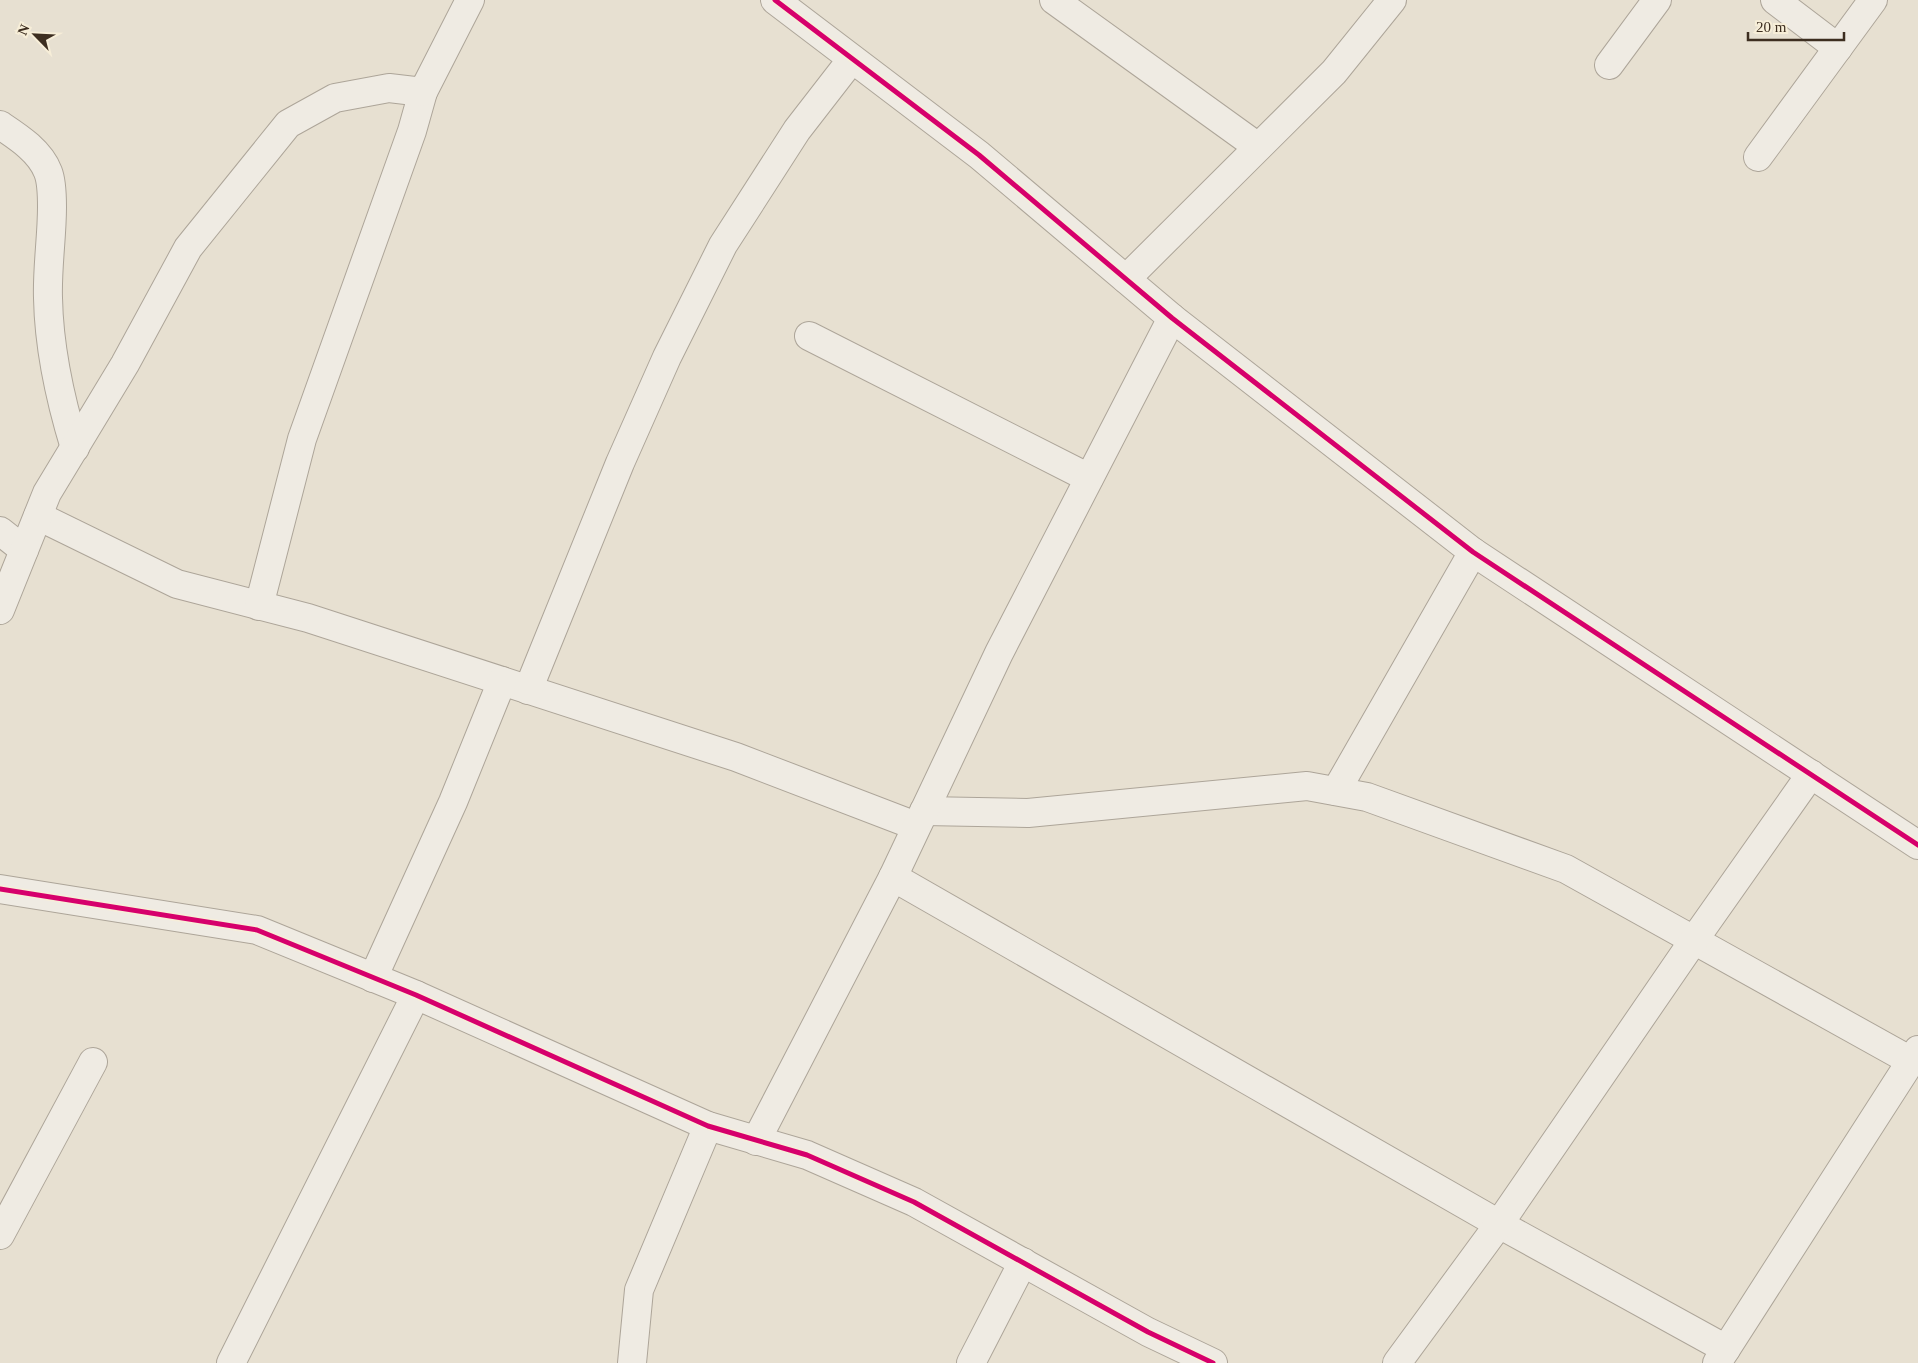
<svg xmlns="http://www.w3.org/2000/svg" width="1918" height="1363" font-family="Georgia,serif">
<rect width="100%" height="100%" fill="#e7e0d1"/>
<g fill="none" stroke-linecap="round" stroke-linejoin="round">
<!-- street casing -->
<g stroke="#ada599" stroke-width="30">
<g id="street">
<path d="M775,0L979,155L1172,318L1473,552L1918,845"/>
<path d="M1054,0L1258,147"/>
<path d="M1775,0L1838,48"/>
<path d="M1609,65L1657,0"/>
<path d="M0,125C18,137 40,151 48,172C52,182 52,196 52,207C52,237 47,268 48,298C49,350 60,399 75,448"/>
<path d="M1758,157L1873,0"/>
<path d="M1126,279L1334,72L1392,0"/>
<path d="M809,336L1089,478"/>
<path d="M38,516L177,584L308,618L736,757L916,826"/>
<path d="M0,531L24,550"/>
<path d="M259,606L302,439L412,131L423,92"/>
<path d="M0,610L47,493L125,364L188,248L288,124L335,98L389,88L423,92L470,0"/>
<path d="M528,690L620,463L667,357L723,245L797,130L852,59"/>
<path d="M1336,791L1473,552"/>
<path d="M924,811L1028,813L1307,786L1367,797L1566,869L1911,1061"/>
<path d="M893,877L1499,1224L1726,1349"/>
<path d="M0,889L257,930L416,995L708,1126L807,1155L914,1202L1148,1332L1213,1363"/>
<path d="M373,978L453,802L502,681"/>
<path d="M756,1141L893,877L999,653L1172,318"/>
<path d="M0,1235L93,1062"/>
<path d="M231,1363L416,995"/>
<path d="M632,1363L639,1290L708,1126"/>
<path d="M971,1363L1023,1262"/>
<path d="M1397,1363L1499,1224L1694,940L1811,774"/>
<path d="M1717,1363L1918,1050"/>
</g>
</g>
<!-- street -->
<use href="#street" stroke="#efebe3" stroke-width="28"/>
<!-- cycleway casing -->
<g stroke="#f7eed8" stroke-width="8">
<g id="cycleway">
<path d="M775,0L979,155L1172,318L1473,552L1918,845"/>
<path d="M0,889L257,930L416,995L708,1126L807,1155L914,1202L1148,1332L1213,1363"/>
</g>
</g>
<!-- cycleway -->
<use href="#cycleway" stroke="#d6006c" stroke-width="5"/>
</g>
<!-- north arrow -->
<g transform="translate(35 35) rotate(294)" stroke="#f7eed8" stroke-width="4" paint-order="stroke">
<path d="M0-4L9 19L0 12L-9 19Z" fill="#3d2e20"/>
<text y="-8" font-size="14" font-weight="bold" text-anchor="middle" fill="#3d2e20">N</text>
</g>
<!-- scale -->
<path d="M1748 32v8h96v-8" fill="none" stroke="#3d2e20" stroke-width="2.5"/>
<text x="1756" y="32" font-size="15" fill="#3d2e20" stroke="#f7eed8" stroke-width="4" paint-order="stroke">20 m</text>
</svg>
